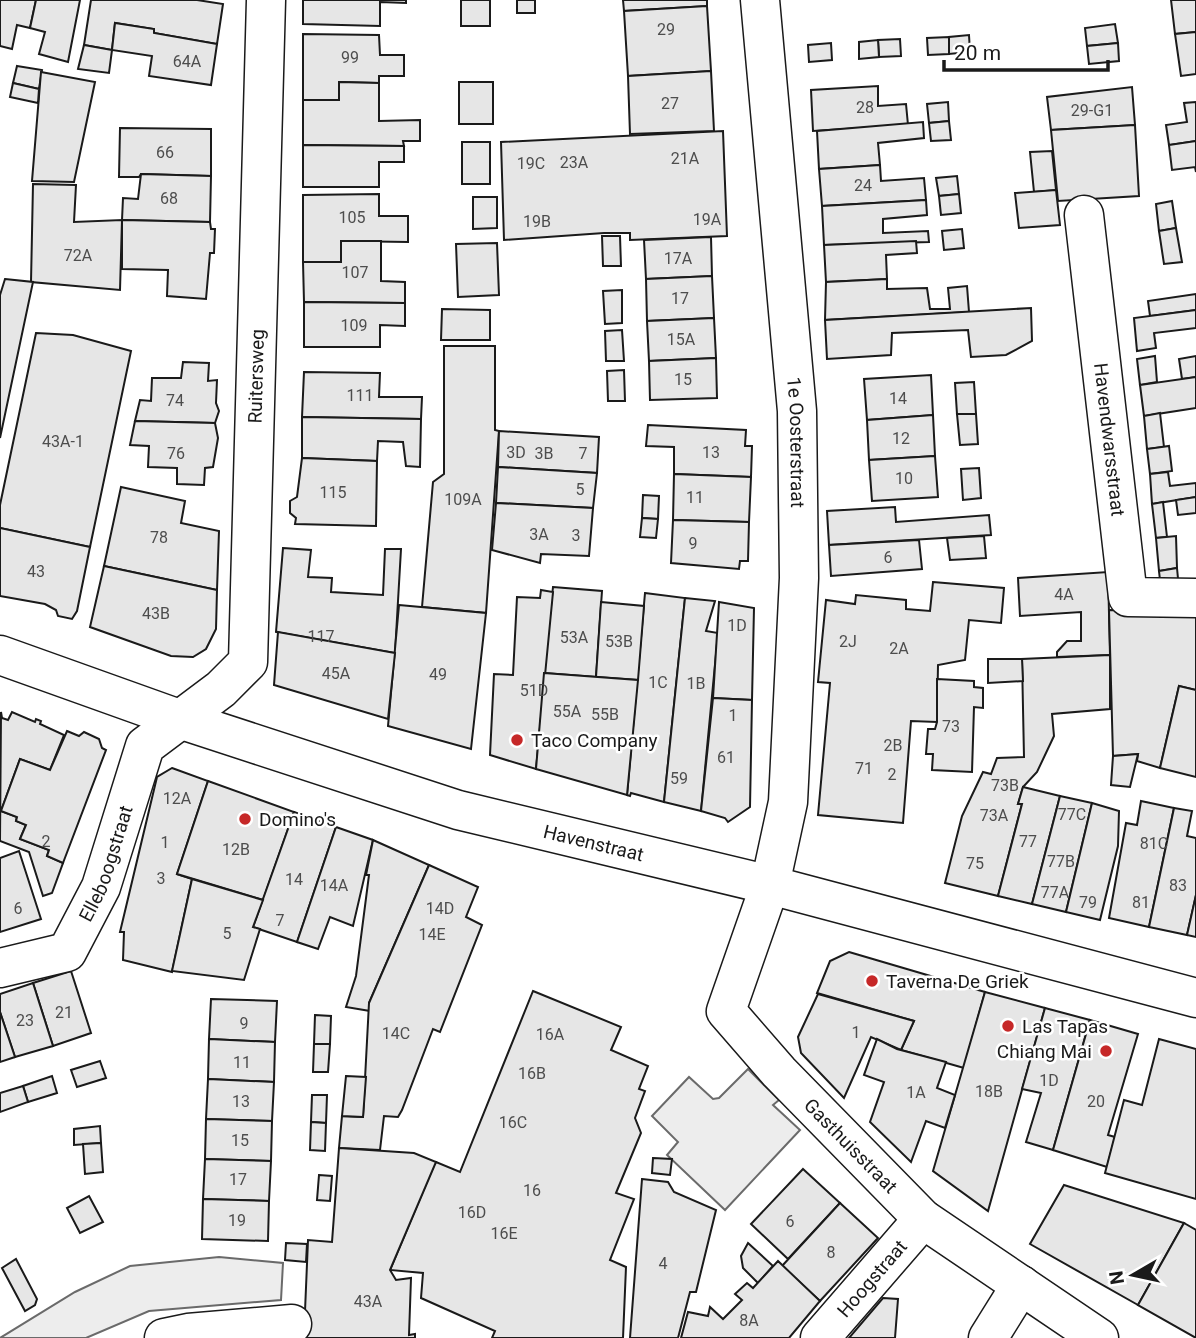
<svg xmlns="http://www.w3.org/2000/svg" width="1196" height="1338" font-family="Roboto,sans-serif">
<rect width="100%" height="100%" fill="#fff"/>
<!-- built -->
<g fill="#ededed" stroke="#6a6a6a" stroke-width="2">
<path d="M748,1069L779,1100L773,1105L800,1130L725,1210L667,1155L678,1142L652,1116L689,1077L713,1099L719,1098Z"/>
<path d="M219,1257L283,1263L281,1300L149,1311L86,1338H0L75,1292L130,1266Z"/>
</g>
<!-- building -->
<g fill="#e6e6e6" stroke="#1a1a1a" stroke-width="2">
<path d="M0,0H36L30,28L17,25L12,49L0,46Z"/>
<path d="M36,0H80L68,62L39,54L45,32L30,28Z"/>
<path d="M91,0H197L223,4L217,44L154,33V29L115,23L112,50L84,45Z"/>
<path d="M303,0H406V3L380,2V26L303,24Z"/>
<rect x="461" y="0" width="29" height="26"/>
<rect x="517" y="0" width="18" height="13"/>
<path d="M623,0H707V6L624,11Z"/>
<path d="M1171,0H1196V32L1175,34Z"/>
<path d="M707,6L711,71L628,76L624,11Z"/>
<path d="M115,23L154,29V33L217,44L211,85L149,76L152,56L112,50Z"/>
<path d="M1115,24L1118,43L1087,46L1085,28Z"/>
<path d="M1196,32V74L1181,76L1175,34Z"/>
<path d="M303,34L379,35L380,55H404V76H379V83L339,82V100H303Z"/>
<path d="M969,35L970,52L949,54V37Z"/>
<path d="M949,37V54L928,55L927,38Z"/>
<path d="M900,39L901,56L879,57L878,40Z"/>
<path d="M878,40L879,57L859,59V42Z"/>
<path d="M831,43L832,60L809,62L808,45Z"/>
<path d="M1118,43L1119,61L1089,64L1087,46Z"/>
<path d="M84,45L112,50L109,73L78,69Z"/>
<path d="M17,66L42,70L39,89L13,83Z"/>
<path d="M711,71L714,131L630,134L628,76Z"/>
<path d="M41,72L95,82L74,182L32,181Z"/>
<path d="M339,82L379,83V121L420,120V141H403L404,146L303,145V100H339Z"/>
<rect x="459" y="82" width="34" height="42"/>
<path d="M13,83L39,89L38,103L10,97Z"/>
<path d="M878,86V106L906,104L908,125L813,131L811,90Z"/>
<path d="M1132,87L1135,125L1051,130L1047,97Z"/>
<path d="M948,102L949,121L929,123L927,104Z"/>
<path d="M1196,102V141L1169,145L1166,125L1187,122L1184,103Z"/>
<path d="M949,121L951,140L931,141L929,123Z"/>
<path d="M923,122L924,138L878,143L880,165L819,169L817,131Z"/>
<path d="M1135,125L1139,196L1058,201L1051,130Z"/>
<path d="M120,128L211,129V176L141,174L139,177H119Z"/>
<path d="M723,131L727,236L630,240V233H604L504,240L501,142Z"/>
<path d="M1196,141V172L1195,167L1172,170L1169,145Z"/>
<rect x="462" y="142" width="28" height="42"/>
<path d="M303,145L404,146V162H379V187H303Z"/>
<path d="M1052,151L1056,190L1034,192L1030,152Z"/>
<path d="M880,165L881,181L924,178L926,200L822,206L819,169Z"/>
<path d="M141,174L211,176L210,222L122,220L123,198L138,199Z"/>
<path d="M957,176L959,194L939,196L936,178Z"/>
<path d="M33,184L76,185L74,222L122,220L120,290L31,282Z"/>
<path d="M1056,190L1060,225L1019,228L1015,193Z"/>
<path d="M379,194V216H408V242L341,241V262H303V195Z"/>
<path d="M959,194L961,213L941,215L939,196Z"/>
<path d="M473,197H497V228L473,229Z"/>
<path d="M926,200L927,215L883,219V233L928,231L929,242L824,245L822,206Z"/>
<path d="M1172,201L1176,228L1159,231L1156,204Z"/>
<path d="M122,220L210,222L211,229H215L214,253H210L206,299L167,296L168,270L122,269Z"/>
<path d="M1176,228L1182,262L1164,264L1159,231Z"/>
<path d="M962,229L964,248L944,250L942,231Z"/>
<path d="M602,236H620L621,266H603Z"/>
<path d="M711,237L712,276L646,279L644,240Z"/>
<path d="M341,241H381V281L405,282V303L304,302L303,262H341Z"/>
<path d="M916,241L917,253L886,255L887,279L826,282L824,245Z"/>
<path d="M497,243L499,295L458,297L456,244Z"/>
<path d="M712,276L714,318L647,321L646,279Z"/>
<path d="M5,279L33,282L0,438V295Z"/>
<path d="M887,279V289L927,288L930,309H950L948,288L967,286L969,312L825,320L826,282Z"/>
<path d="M622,290V323L605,324L603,291Z"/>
<path d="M1196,294V310L1150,316L1148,301Z"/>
<path d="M304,302L405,303V326L380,325V347H304Z"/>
<path d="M1031,308L1032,341L1006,355L971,357L968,330L892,333L891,355L827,359L825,320Z"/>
<path d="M442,309L490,310V340H441Z"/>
<path d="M1196,310V328L1154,333L1156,348L1137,351L1134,318Z"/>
<path d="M714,318L716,358L649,361L647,321Z"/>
<path d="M622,330L624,361H606L605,331Z"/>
<path d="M36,333L73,335L131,351L90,547L0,528V505Z"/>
<path d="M444,346H495V430L499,431L486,613L422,607L433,482L444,474Z"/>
<path d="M1155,356L1157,382L1140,385L1137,359Z"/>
<path d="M1196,356V377L1182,379L1179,359Z"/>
<path d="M716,358L717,398L650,400L649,361Z"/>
<path d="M183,362L209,363L208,381L217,380L216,403L219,411L215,423L135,421L140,400L151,401L152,378H181Z"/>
<path d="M624,370L625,401H608L607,371Z"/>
<path d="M304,372L380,373L379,397H422L421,419L302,417Z"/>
<path d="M931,375L933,415L867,420L864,379Z"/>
<path d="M1196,377V408L1144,416L1140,385Z"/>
<path d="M974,382L976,414H957L955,383Z"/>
<path d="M1160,413L1164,447L1147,449L1144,416Z"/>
<path d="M957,414H976L978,444L960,445Z"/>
<path d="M933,415L935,456L869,460L867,420Z"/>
<path d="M302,417L421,419L420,467L406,466L403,442L378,441L377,461L302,458Z"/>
<path d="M135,421L215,423L218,438L213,467L205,468L204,485L177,484V468L148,467L149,446L130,445Z"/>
<path d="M648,425L746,430L745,446H752L751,477L674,474V447L646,446Z"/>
<path d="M499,431L599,437L597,473L498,467Z"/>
<path d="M1169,446L1172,471L1150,474L1147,449Z"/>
<path d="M935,456L938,497L872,501L869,460Z"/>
<path d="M302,458L377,461L376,526L295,524L296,518L290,513V501L297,497Z"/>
<path d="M498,467L597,473L593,508L496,503Z"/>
<path d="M979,468L981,498L963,500L961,469Z"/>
<path d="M1168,472L1170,486L1196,483V497L1152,504L1150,474Z"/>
<path d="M674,474L751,477L749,522L673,520Z"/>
<path d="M121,487L185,501L181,523L219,531L217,590L104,566Z"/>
<path d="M643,495L659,496L658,519L642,518Z"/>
<path d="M1196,497V513L1178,515L1176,500Z"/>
<path d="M1163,502L1167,537L1156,538L1152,504Z"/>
<path d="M496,503L593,508L589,556L541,554L540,563L492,550Z"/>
<path d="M895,507L896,522L989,515L991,535L829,545L827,511Z"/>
<path d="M642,518L658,519L656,538L640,537Z"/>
<path d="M673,520L749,522L748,561H740L739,569L671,563Z"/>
<path d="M0,528L90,547L77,611L72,619L58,616L56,610L45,604L0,596Z"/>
<path d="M984,536L986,558L950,560L947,538Z"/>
<path d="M1176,536L1177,568L1159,571L1156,538Z"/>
<path d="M919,540L922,569L831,576L829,545Z"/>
<path d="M283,548L311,550L308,577L332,578L331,592L383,595L385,549H401L395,653L276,632Z"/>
<path d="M104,566L217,590L216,629L206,649L193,657L171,656L90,627Z"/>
<path d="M1177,568L1179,589H1161L1159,571Z"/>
<path d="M1108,572L1110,655L1057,657V652L1067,641H1081V612L1020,616L1018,578Z"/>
<path d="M933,582L1004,588L1001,623L969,620L965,660L938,665L937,722L911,721L903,823L818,815L830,683L818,682L826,600L855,604L856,595L906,600V609L930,611Z"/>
<path d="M553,587L602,591L596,677L544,673Z"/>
<path d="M541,590L553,592L536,769L490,755L494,674L513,675L517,597L540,598Z"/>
<path d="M645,593L685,598L664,802L631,793L630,796L627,795Z"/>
<path d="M685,598L715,601L706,631L718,633L701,811L664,802Z"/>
<path d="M601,602L644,606L638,680L596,677Z"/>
<path d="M719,602L754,608L752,700L713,698Z"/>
<path d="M399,605L486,613L471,749L388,726Z"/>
<path d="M1109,610L1196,613V690L1179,686L1160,768L1137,761L1138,754L1113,756Z"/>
<path d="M278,632L395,653L388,719L274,685Z"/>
<path d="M1110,655V709L1052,714L1054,736L1037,772L1023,787L1018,804H1022L998,896L945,883L962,816L983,772L991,774L997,758L1024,757L1022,659Z"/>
<path d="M988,659H1022L1023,681L988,683Z"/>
<path d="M544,673L638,680L627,795L536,769Z"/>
<path d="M937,679L974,681V687L983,688V708L974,707L972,772L932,770L933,754H926L928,729H935L937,722Z"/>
<path d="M1179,686L1196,690V777L1160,768Z"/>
<path d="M713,698L752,700L750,807L728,822L725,818L701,811Z"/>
<path d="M1,712L2,718L8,720L12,712L35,722L36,719L41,721L40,724L64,735L50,770L20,759L1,811L17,817L16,821L26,825L20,839L49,850L47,856L63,863L52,893L43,896L29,852L0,841Z"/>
<path d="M67,731L79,736L84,732L99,739L102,748L106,750L63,863L47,856L49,850L20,839L26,825L16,821L17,817L1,811L20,759L50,770Z"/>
<path d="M1138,754L1130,787L1111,785L1113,756Z"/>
<path d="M172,768L208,781L177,874L192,879L172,972L123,960L124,932H120L157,777Z"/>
<path d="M208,781L294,812L263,900L177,874Z"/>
<path d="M1023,787L1060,796L1032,904L998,896L1022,804H1018Z"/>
<path d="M1060,796L1092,803L1066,912L1032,904Z"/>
<path d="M1141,801L1174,808L1149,927L1109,918L1126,823L1137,825Z"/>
<path d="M1092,803L1119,811L1118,846L1100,920L1066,912Z"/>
<path d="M1174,808L1192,811L1187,836L1196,838V895L1187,935L1149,927Z"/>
<path d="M294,812L336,827L297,942L253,927Z"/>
<path d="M336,827L373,840L353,926L330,917L318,949L297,942Z"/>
<path d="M373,840L429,865L369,1003L370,1011L346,1007L356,976L369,875H366Z"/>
<path d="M19,851L41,919L0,932V858Z"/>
<path d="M429,865L478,887L466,917L482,925L440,1032L433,1029L402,1110L398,1117L384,1116L380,1150L339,1148L342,1116L363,1117L369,1003Z"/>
<path d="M192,879L263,900L253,927L260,929L244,980L172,971Z"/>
<path d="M1196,895V937L1187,935Z"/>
<path d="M849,952L985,992L964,1068L901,1050L914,1021L817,993L830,961Z"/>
<path d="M71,971L91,1033L53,1046L33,983Z"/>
<path d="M33,983L53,1046L15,1057L0,1012V994Z"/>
<path d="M533,991L621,1027L611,1050L648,1066L639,1089L645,1091L635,1118L641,1133L616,1193L634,1199L610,1260L626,1267L623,1338H492L495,1331L421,1298L423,1273L390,1270L434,1165L436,1162L460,1172Z"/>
<path d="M985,992L1045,1008L988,1211L933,1171Z"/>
<path d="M818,994L914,1021L901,1050L871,1037L844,1098L801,1053L798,1037Z"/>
<path d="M211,999L277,1001L275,1042L209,1039Z"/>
<path d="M1045,1008L1090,1020L1053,1150L1026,1142L1041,1093L1022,1089Z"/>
<path d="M0,1012L15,1057L0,1062Z"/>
<path d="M315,1015L331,1016L330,1044H314Z"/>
<path d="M1090,1020L1138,1034L1108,1135L1115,1137L1107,1167L1053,1150Z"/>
<path d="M209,1039L275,1042L274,1082L208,1079Z"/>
<path d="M877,1039L897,1049L946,1062L937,1088L955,1095L945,1128L926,1121L911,1162L870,1122L884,1082L864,1075Z"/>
<path d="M1159,1039L1196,1049V1199L1105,1173L1124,1100L1142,1105Z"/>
<path d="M314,1044H330L328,1072H313Z"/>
<path d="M100,1061L106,1078L77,1087L71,1070Z"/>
<path d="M52,1076L57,1093L28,1102L23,1086Z"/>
<path d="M346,1076L366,1077L363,1117L342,1116Z"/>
<path d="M208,1079L274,1082L272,1121L206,1119Z"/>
<path d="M23,1086L28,1102L0,1112V1093Z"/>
<path d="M312,1095H327L326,1123L311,1122Z"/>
<path d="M206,1119L272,1121L271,1161L205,1159Z"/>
<path d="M311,1122L326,1123L325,1151L310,1150Z"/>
<path d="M100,1126L101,1143L74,1145V1129Z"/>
<path d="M101,1143L103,1172L85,1174L83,1144Z"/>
<path d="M339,1148L414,1153L436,1162L390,1270L396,1280L411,1278L409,1335L415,1334V1338H306L304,1335L308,1240L332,1242Z"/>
<path d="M653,1158L672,1159L670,1175L652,1173Z"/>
<path d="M205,1159L271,1161L269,1201L203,1199Z"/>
<path d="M803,1169L840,1203L788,1259L751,1224Z"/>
<path d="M319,1175L332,1176L330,1201L317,1200Z"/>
<path d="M642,1179L668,1182L674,1192L716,1210L696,1292H690L678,1338H630Z"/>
<path d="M1064,1185L1184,1223L1138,1305L1030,1244Z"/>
<path d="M89,1196L103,1222L80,1233L67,1208Z"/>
<path d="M203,1199L269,1201L268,1241L202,1239Z"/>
<path d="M840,1203L878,1238L820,1301L782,1266Z"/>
<path d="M1184,1223L1196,1230V1338L1138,1305Z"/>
<path d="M286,1243L307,1244L306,1262L285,1260Z"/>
<path d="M748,1243L773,1266L758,1283L743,1268L741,1256Z"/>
<path d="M16,1259L37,1299L35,1305L25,1311L2,1268Z"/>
<path d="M778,1261L820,1301L789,1338H681L688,1312L708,1316L710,1307L723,1319L742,1300L735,1294L747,1283L753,1288Z"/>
<path d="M883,1298L898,1299L895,1338H849Z"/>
</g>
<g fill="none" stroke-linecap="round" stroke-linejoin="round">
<!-- street casing -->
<g stroke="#1a1a1a" stroke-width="41">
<g id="street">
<path id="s1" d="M760,0L797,411L799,578L788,802L770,885L726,1011L779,1072L923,1219L1099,1338"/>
<path id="s2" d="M1084,215L1128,597L1196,598"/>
<path id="s3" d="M0,968L67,952L101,887L145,746L221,689L248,662L266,0"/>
<path d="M164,1338L188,1333L292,1324"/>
<path id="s4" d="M820,1338L923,1219"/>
<path d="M988,1338L1021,1285"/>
</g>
</g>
<!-- secondary casing -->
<g stroke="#1a1a1a" stroke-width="41">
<g id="secondary">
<path id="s5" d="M0,655L179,719L458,810L770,885L1196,998"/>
</g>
</g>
<!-- street -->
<use href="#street" stroke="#fff" stroke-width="38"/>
<!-- secondary -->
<use href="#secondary" stroke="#fff" stroke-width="38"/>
</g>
<!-- markers -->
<g fill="#c62828" stroke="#fff" stroke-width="2.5">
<circle cx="517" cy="740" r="7"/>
<circle cx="245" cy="819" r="7"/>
<circle cx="872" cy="981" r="7"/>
<circle cx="1008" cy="1026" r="7"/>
<circle cx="1106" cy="1051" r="7"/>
</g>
<g text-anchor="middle" stroke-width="5" stroke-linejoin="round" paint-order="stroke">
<!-- number labels -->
<g font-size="16" fill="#4d4d4d">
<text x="666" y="35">29</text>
<text x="350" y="63">99</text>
<text x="187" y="67">64A</text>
<text x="670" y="109">27</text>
<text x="865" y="113">28</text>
<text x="1092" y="116">29-G1</text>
<text x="165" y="158">66</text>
<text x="685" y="164">21A</text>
<text x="574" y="168">23A</text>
<text x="531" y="169">19C</text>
<text x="863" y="191">24</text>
<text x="169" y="204">68</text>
<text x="352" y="223">105</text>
<text x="707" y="225">19A</text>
<text x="537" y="227">19B</text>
<text x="78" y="261">72A</text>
<text x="678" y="264">17A</text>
<text x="355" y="278">107</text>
<text x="680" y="304">17</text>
<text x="354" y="331">109</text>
<text x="681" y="345">15A</text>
<text x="683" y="385">15</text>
<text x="360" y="401">111</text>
<text x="898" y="404">14</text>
<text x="175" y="406">74</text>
<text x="901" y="444">12</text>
<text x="63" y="447">43A-1</text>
<text x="516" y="458">3D</text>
<text x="711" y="458">13</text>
<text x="176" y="459">76</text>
<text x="544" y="459">3B</text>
<text x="583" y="459">7</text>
<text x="904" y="484">10</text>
<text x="580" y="495">5</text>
<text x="333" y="498">115</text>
<text x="695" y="503">11</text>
<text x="463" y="505">109A</text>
<text x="539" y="540">3A</text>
<text x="576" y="541">3</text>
<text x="159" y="543">78</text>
<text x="693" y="549">9</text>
<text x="888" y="563">6</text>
<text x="36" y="577">43</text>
<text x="1064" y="600">4A</text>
<text x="156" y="619">43B</text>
<text x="737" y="631">1D</text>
<text x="321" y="642">117</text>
<text x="574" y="643">53A</text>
<text x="619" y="647">53B</text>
<text x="848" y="647">2J</text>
<text x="899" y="654">2A</text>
<text x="336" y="679">45A</text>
<text x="438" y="680">49</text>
<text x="658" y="688">1C</text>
<text x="696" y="689">1B</text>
<text x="534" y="696">51D</text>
<text x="567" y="717">55A</text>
<text x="605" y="720">55B</text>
<text x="733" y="721">1</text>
<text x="951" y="732">73</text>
<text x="893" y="751">2B</text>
<text x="726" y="763">61</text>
<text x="864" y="774">71</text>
<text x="892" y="780">2</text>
<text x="679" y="784">59</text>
<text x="1005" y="791">73B</text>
<text x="177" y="804">12A</text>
<text x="1072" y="820">77C</text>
<text x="994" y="821">73A</text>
<text x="46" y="847">2</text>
<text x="1028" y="847">77</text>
<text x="165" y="848">1</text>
<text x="1154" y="849">81C</text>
<text x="236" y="855">12B</text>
<text x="1061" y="867">77B</text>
<text x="975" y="869">75</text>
<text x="161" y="884">3</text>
<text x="294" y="885">14</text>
<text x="334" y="891">14A</text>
<text x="1178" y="891">83</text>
<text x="1055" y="898">77A</text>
<text x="1088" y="908">79</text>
<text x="1141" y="908">81</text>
<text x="18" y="914">6</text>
<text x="440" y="914">14D</text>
<text x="280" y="926">7</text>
<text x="227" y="939">5</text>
<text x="432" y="940">14E</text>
<text x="64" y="1018">21</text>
<text x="25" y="1026">23</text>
<text x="244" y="1029">9</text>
<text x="856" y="1038">1</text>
<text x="396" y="1039">14C</text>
<text x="550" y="1040">16A</text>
<text x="242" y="1068">11</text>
<text x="532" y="1079">16B</text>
<text x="1049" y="1086">1D</text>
<text x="989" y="1097">18B</text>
<text x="916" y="1098">1A</text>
<text x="241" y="1107">13</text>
<text x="1096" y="1107">20</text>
<text x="513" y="1128">16C</text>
<text x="240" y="1146">15</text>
<text x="238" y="1185">17</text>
<text x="532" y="1196">16</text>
<text x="472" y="1218">16D</text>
<text x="237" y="1226">19</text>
<text x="790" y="1227">6</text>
<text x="504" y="1239">16E</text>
<text x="831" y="1258">8</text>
<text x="663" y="1269">4</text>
<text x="368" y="1307">43A</text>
<text x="749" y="1326">8A</text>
</g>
<!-- street labels -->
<g font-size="19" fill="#1a1a1a" stroke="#fff">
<text dy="7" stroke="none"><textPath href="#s3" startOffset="709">Ruitersweg</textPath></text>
<text dy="7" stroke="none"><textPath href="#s2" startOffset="226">Havendwarsstraat</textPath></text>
<text dy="7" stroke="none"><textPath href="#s1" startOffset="444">1e Oosterstraat</textPath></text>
<text dy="7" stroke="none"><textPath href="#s5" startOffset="623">Havenstraat</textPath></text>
<text dy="7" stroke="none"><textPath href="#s3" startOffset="166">Elleboogstraat</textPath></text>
<text dy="7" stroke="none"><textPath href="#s1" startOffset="1206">Gasthuisstraat</textPath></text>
<text dy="7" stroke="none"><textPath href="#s4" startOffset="79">Hoogstraat</textPath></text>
</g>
<!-- poi labels -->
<g font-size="19" fill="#1a1a1a" stroke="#fff" text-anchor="start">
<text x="531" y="747">Taco Company</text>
<text x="259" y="826">Domino's</text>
<text x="886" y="988">Taverna De Griek</text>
<text x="1022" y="1033">Las Tapas</text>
<text x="1092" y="1058" text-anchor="end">Chiang Mai</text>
</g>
</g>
<!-- north arrow -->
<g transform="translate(1133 1275) rotate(261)" stroke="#ffffff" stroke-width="5" paint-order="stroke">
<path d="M0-5L12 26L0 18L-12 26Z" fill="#1a1a1a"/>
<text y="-10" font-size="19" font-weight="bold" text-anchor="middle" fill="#1a1a1a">N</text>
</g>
<!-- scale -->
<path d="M944 60v10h164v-10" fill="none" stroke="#1a1a1a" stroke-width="3.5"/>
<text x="954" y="60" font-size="21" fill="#1a1a1a" stroke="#ffffff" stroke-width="5" paint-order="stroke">20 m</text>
</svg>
